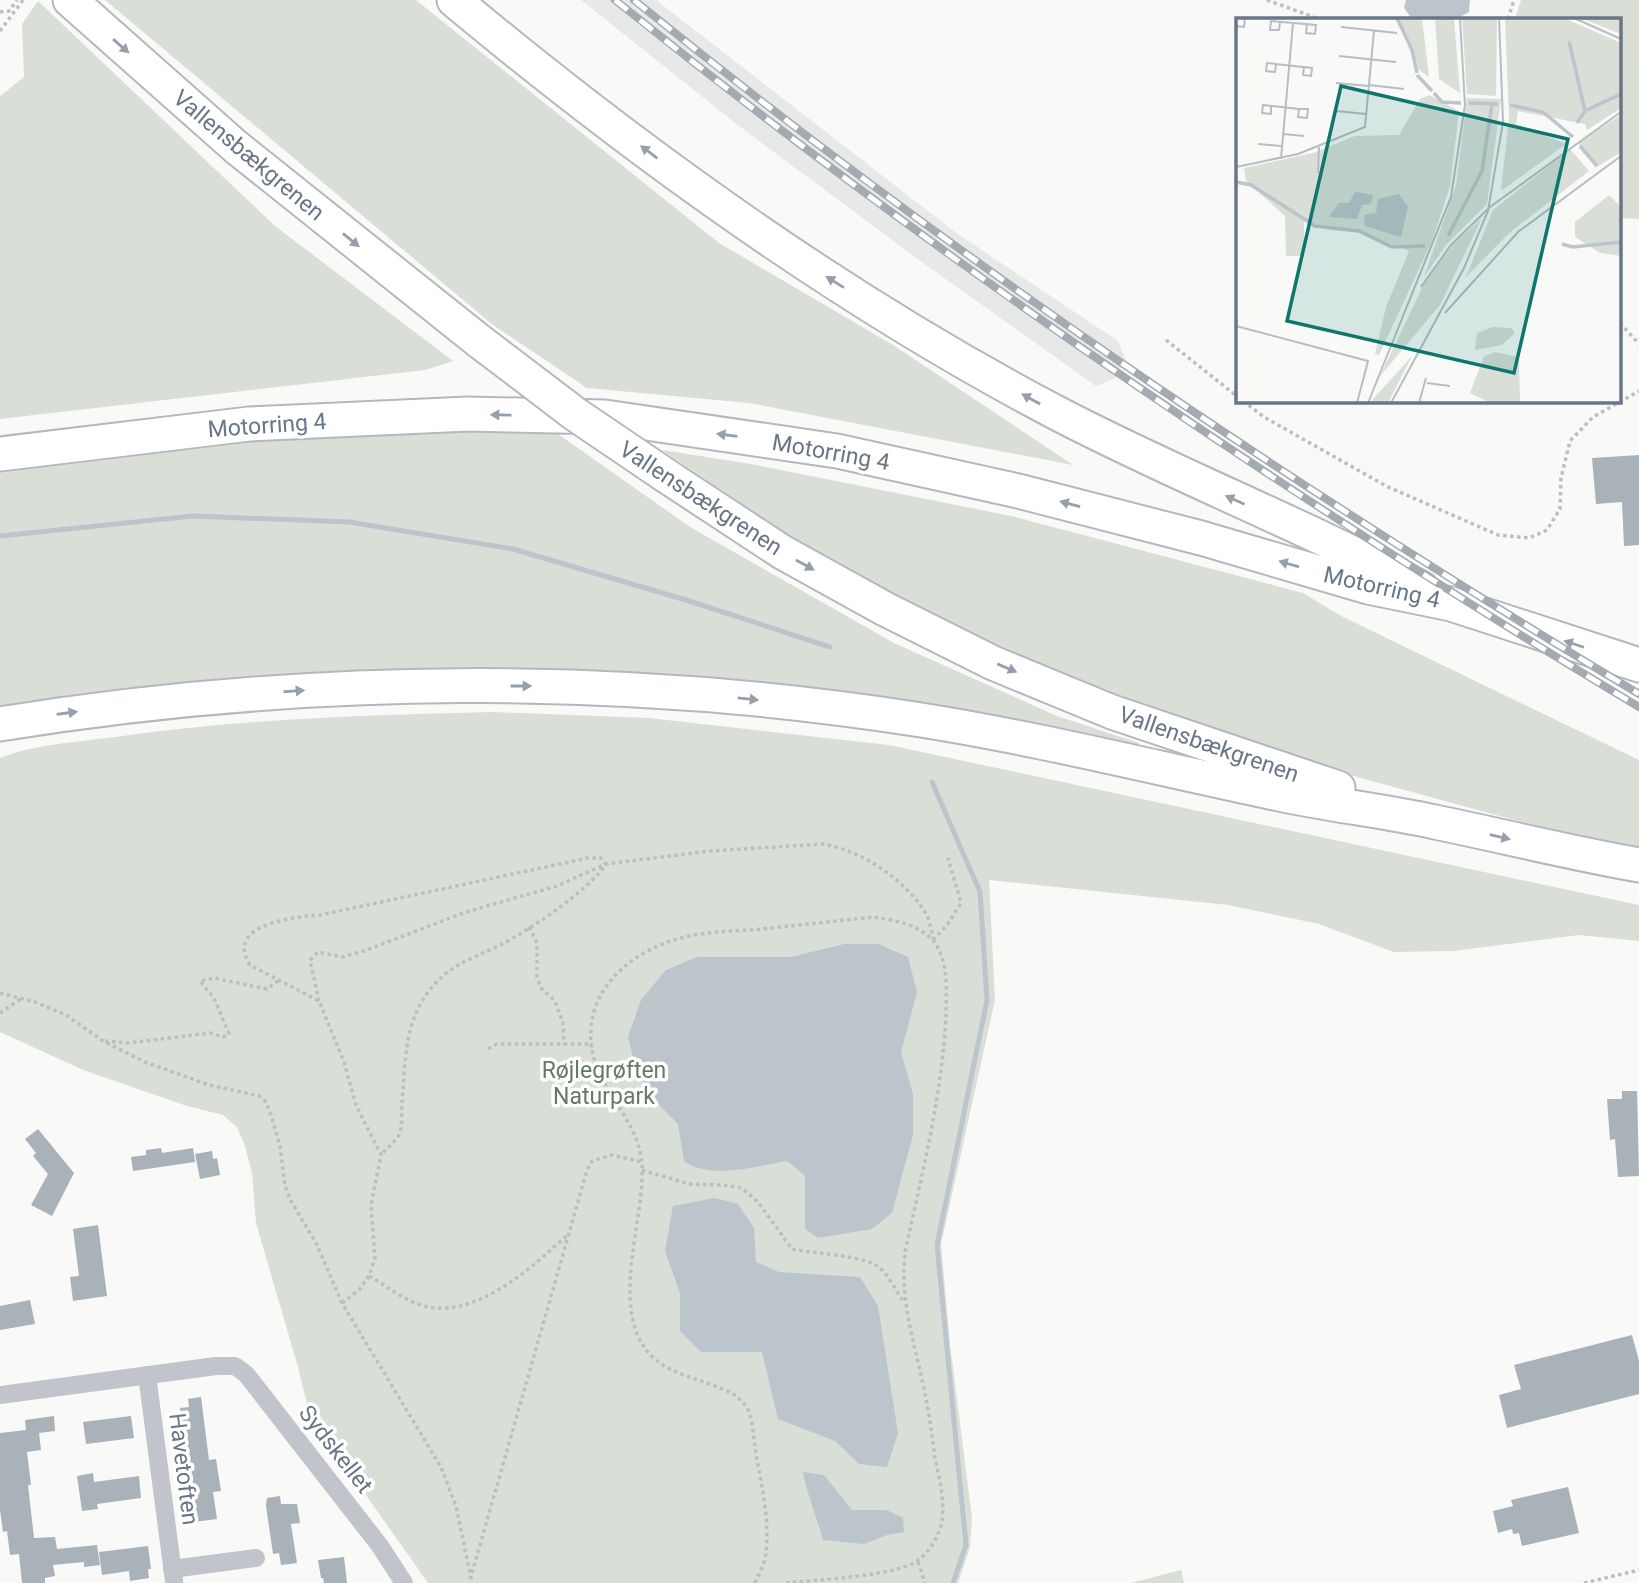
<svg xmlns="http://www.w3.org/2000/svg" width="1639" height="1583" font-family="Roboto,sans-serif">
<rect width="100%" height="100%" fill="#f9faf8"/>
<!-- built -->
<path fill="#e7e9e9" d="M581,0H656L955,232L1118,341L1126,360L1114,379L1096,386L923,263L739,126Z"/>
<!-- green -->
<g fill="#d9ded7">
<path d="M105,0H416L719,243L893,345L1073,465L749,403L587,388L493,325Z"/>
<path d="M1521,0H1639V219L1620,218V19H1515Z"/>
<path d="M38,1L275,226L453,361L425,370L0,419V96L24,77L22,24Z"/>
<path d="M437,431L558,434L690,527L894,643L1057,716L1139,743L1137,749L1013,718L847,691L625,674L479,668L367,670L189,684L0,707V471L158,451L337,434Z"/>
<path d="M662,450L751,464L1011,516L1303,593L1341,616L1639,760V847L1583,839L1186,730L886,600Z"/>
<path d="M493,712L649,718L889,745L1639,905V941L1579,935L1453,951L1394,952L1319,924L1228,905L989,880L995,1000L941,1244L950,1344L972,1518L970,1547L958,1583H428L310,1416L298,1367L256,1223L252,1173L245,1146L237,1127L223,1115L187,1106L83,1070L0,1032V758C35,744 78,742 115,737C241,719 367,715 493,712Z"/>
<path d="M1181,1570L1184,1583H1131Z"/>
</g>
<!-- water -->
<g fill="#bcc5cb">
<path d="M1406,0H1470L1469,12L1456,19H1412L1404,8Z"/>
<path d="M844,944H878L908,957L917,992L901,1052L913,1094V1135L892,1213L872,1229L818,1238L805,1229V1176L787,1161C757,1166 710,1180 684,1161L678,1124L657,1103L636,1070L628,1037L641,1000L666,970L697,957H791Z"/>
<path d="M715,1198L738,1204L754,1228L756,1262L779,1272L860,1277L878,1306L898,1433L887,1467L859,1464L835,1441L778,1419L762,1352H701L680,1331V1293L665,1251L673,1206Z"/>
<path d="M803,1472L824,1475L852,1510H887L903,1518L904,1532L887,1535L864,1544L823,1540C817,1517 807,1495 803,1472Z"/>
</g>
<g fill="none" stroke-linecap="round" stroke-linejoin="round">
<!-- stream -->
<g stroke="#bcc5cb" stroke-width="5">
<path d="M0,536L193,516L349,522L513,549L686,600L830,647"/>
<path d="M932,782L980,892L987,1000L937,1245L966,1545L953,1583"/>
</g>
</g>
<!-- building -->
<g fill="#a9b1b9">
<path d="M1639,455V545L1624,546L1622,502L1596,504L1592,458Z"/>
<path d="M1622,1091H1637L1639,1176L1618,1177L1615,1139L1610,1140L1607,1099H1622Z"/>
<path d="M38,1129L74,1173L52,1216L31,1205L48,1174L33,1156L36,1153L25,1139Z"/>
<path d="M161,1148L162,1153L193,1148L195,1162L133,1171L131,1157L146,1155V1150Z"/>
<path d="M212,1151L213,1159L217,1158L220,1175L200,1179L195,1154Z"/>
<path d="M98,1225L107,1296L73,1301L70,1277L79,1276L73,1229Z"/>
<path d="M30,1300L35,1324L0,1330V1306Z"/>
<path d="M1632,1335L1639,1361V1394L1507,1428L1499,1395L1521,1389L1514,1365Z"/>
<path d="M201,1397L209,1460L216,1459L221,1491L213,1492L217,1519L194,1522L180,1408L189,1407L188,1399Z"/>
<path d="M54,1416L55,1431L39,1433L41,1450L27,1452L31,1485H28L34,1538L55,1537L57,1549L97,1545L100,1565L84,1567V1562L53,1565L55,1576L45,1578V1583H22L19,1554L10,1555L7,1531L3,1532L0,1510V1433L26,1430L25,1420Z"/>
<path d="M131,1416L134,1438L86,1444L83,1422Z"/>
<path d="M93,1473L94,1482L139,1476L141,1498L97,1504L98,1509L82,1511L77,1476Z"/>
<path d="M1568,1487L1579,1533L1522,1546L1519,1533L1513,1534L1512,1529L1498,1533L1493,1511L1513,1506L1511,1500Z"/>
<path d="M280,1496L281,1504H297L300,1523L291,1524L297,1563L281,1565L279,1553L273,1554L266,1506L267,1498Z"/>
<path d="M148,1546L151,1569H148L149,1578L130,1581L129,1571L102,1575L99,1552Z"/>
<path d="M344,1557L347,1583H324L323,1578H321L318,1560Z"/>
</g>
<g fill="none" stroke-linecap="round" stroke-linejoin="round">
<!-- motorway casing -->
<g stroke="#b4b8bd" stroke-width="37">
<g id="motorway">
<path d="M70,0L236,147L479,341"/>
<path d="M454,0C640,155 840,299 1055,412C1175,475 1302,524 1421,588"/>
<path d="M0,454L249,424L468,414L605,417L837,451L1018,491L1201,538L1368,587L1451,604L1639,665"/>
<path d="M665,475L782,552L885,609L993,663L1112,712L1338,788"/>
<path d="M0,724C304,675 617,672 921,720C1041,739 1160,769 1279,794C1331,805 1384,811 1435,822C1503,836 1570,853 1639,865"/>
</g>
</g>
<!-- path -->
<g stroke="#bbbec2" stroke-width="3.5" stroke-dasharray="3.5 3.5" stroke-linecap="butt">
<path d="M1267,0L1319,19"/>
<path d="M0,12L9,11L17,0"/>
<path d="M1508,19L1514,0"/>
<path d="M0,31L23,0"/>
<path d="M1620,323L1639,344"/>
<path d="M1166,340L1238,397"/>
<path d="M1243,401L1264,417L1386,486L1498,535L1529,538L1547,530L1560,509L1561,478L1570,441L1593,417L1639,391"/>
<path d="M529,927L537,943V977L541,988L555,1001L563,1023L564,1044"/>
<path d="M933,940L947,925L961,903L948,858"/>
<path d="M0,993L35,1002L66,1015L103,1041L145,1062L209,1085L259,1096L265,1101L270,1112L280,1146L285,1186L291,1201L316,1243L342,1303L441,1467L456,1506L472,1583"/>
<path d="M319,1001L310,960L318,952L342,957L364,951L466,912L557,886L606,864L710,851L823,844C862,851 903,878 925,912C930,919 931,930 933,938"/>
<path d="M0,1013L22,998"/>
<path d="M105,1041L128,1043L210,1033L223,1037L229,1034L214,998L200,981L214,978L267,989L278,981"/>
<path d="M488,1049L497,1044H591"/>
<path d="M642,1170L689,1184L722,1185L742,1188L758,1202L792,1249C814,1254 865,1255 880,1268C889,1276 896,1291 903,1301"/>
<path d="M369,1276C387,1286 402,1299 421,1305C473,1322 533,1267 567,1235"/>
<path d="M342,1303L359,1290L369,1276L375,1258L371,1205L381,1155L356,1105L344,1062L319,1001L250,965C224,924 294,917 320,915L588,858H601L606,864C589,890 529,931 500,945C470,960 447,965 426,995C404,1026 405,1067 402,1104C401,1113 403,1127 399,1135C395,1142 386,1149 381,1155"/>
<path d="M918,1562L925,1583"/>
<path d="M472,1573L587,1170L592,1161L612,1155L642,1162"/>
<path d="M755,1583C758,1575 763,1567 765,1559C771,1524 762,1488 756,1454C754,1440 753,1425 749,1412C747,1406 740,1399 736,1396C704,1376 661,1378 641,1342C614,1293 645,1217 642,1164C639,1119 595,1088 591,1043C586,985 637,947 689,936C712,931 738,931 762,929C799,925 836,921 873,917C895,920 927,926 938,948C949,968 946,994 946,1016C942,1096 922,1174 905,1252C900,1303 914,1340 924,1389C929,1412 932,1435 935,1458C939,1478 945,1500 942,1521C939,1536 930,1552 917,1561C896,1576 815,1580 786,1583"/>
<path d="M1584,1583L1639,1570"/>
</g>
<!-- minor -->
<g stroke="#c1c4ca" stroke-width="18">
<path d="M147,1375L174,1581"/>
<path d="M0,1395L216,1366H235L246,1374L380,1546L404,1583"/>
<path d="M172,1569L256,1558"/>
</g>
<!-- motorway -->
<use href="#motorway" stroke="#fff" stroke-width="33"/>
<!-- rail casing -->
<g stroke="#a4aab1" stroke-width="8">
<g id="rail">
<path d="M615,0C939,261 1283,493 1639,707"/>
<path d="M634,0C950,257 1290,484 1639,694"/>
</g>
</g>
<!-- rail -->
<use href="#rail" stroke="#fff" stroke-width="5" stroke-dasharray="16" stroke-linecap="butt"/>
<!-- motorway-bridge casing -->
<g stroke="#b4b8bd" stroke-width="37" stroke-linecap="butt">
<path id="motorway-bridge" d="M479,341L575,414L665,475"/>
</g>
<!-- motorway-bridge -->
<use href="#motorway-bridge" stroke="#fff" stroke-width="33"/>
</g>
<!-- one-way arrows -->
<defs><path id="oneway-solid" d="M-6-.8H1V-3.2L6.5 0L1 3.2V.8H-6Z" transform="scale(1.75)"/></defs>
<g fill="#969fac">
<use href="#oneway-solid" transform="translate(121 46) rotate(41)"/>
<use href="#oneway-solid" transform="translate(649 152) rotate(-143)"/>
<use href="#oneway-solid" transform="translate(351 240) rotate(39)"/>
<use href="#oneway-solid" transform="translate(835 282) rotate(-148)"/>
<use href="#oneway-solid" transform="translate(1031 399) rotate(-151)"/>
<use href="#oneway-solid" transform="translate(501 415) rotate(-179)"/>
<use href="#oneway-solid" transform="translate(727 435) rotate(-172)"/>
<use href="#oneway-solid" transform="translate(1235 500) rotate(-156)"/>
<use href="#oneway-solid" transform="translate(1070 504) rotate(-165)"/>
<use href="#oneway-solid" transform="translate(1289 564) rotate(-164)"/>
<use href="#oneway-solid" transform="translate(805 565) rotate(29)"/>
<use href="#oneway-solid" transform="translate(1574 644) rotate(-162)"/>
<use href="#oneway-solid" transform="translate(1007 668) rotate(23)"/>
<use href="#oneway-solid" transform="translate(521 686)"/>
<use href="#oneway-solid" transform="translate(294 691) rotate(-4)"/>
<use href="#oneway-solid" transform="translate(748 699) rotate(6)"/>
<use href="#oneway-solid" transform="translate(67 713) rotate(-8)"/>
<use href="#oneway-solid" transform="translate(1500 837) rotate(13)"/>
</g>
<g text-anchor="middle" stroke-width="7" stroke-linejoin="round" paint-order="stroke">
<!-- street labels -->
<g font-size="23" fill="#697688" stroke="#fff">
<text transform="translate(249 155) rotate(40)" y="8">Vallensbækgrenen</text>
<text transform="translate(267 425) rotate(-4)" y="8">Motorring 4</text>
<text transform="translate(831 452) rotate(10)" y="8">Motorring 4</text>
<text transform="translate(701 498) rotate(33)" y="8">Vallensbækgrenen</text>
<text transform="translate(1382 587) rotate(13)" y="8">Motorring 4</text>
<text transform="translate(1209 744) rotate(19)" y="8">Vallensbækgrenen</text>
<text transform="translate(336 1449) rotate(52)" y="8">Sydskellet</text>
<text transform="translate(184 1469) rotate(83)" y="8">Havetoften</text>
</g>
<!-- park labels -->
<g font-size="23" fill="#657a64" stroke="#fff">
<text x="604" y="1078">Røjlegrøften<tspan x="604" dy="26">Naturpark</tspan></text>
</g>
</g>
<!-- overview -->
<g transform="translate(1236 18)">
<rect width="385" height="385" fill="#f9faf8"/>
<path d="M163,0H186L193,59L183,52ZM199,0H218L224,75L203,61ZM226,0H261L260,78L231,76ZM269,0H328L385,25V90L351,112L349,106L282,93L280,106L330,126L265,173L273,100ZM345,0H385V16L352,3ZM193,77L223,93L214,168L196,223L143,337L139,336L150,289L173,233L123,214L82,209L68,202V238H50L49,198L10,163L8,150L77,135L119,118L163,117L184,81ZM231,80L265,81L251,186L210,227L188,259L220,167ZM385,97V134L361,149L342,125ZM334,131L353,153L273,215L230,259L257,192ZM373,177L385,189V238L364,235L339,219V204ZM246,200L204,287L144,358L188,266L217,227ZM257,309L275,310L279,315L266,327L239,332L241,315ZM259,334L283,339L284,385H255L234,375L248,338ZM176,338L152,385H135L137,381Z" fill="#d9ded7"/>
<path d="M119,174L137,177L135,186L126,187L121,201L93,199L103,185H113ZM163,176L172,189L165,219L129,208L128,197L140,195L142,181Z" fill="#bcc5cb"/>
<path fill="none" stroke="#bcc5cb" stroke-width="3.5" d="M161,0L176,32L181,55M333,23L349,93L341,105M181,57L196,73M198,75L206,84L225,85M233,85L262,86M274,87L307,94L337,119M351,92L385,76M344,128L361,148M0,164L15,167L79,208L123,213L156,229L189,228M212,218L246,153L256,86M326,226L337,229L385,224"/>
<path fill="none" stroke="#b6bdc4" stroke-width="2" d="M338,0L385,21M44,4L43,12H34L35,3L80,7L79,16L70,15L71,6M0,8L8,9L9,0H4M105,9L161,15M103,38L160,44M40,46L31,45L30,53L39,54L40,46L76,50L75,58L67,57L68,49M100,65L133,68M133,67L168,71M35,88V96L26,95L27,87L63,91L62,99L71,100L72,91H63M100,93L130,96M47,116L68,118M22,126L45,128M45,141L57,5M0,149L62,136L129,109L138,13M82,155L83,129M185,269L215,227L254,189L385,94M209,295L282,214L385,138M0,308L132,343L121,385M191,365L214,368M132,385L215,179L229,87L224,0M155,385L228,250L252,193L267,104L263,0M183,385L190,360"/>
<path fill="#0f766e" fill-opacity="0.15" stroke="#0f766e" stroke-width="3.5" d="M105,68L332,121L278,355L51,303Z"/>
<rect width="385" height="385" fill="none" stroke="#697688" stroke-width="3.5"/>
</g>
</svg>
